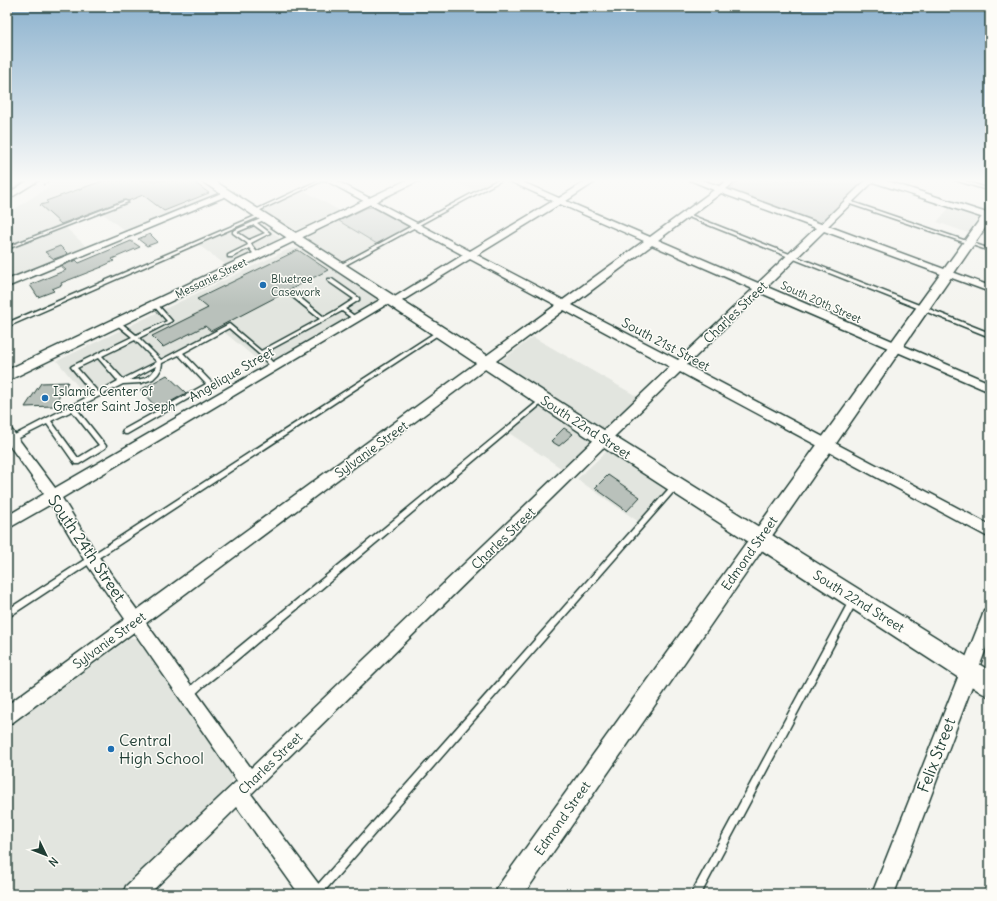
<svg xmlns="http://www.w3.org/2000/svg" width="997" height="901" font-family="Delius,sans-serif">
<rect width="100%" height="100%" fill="#f4f4ef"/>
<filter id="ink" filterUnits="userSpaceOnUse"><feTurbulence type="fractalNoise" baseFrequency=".025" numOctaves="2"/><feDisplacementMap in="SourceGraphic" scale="8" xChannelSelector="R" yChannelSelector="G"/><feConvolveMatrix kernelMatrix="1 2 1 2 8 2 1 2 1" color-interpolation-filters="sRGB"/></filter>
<g filter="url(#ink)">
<!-- built -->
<g fill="#e2e5df">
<path d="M59,180H199L218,193V196L126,232L100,211L7,247V214Z"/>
<path d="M451,180H497L476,191Z"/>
<path d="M303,190L340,211L297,230L288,228L260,210Z"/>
<path d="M950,207L978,217L968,233L937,222Z"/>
<path d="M254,220L278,236L279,237L277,241L226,265L197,244Z"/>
<path d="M339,221L377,244L343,261L308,239L309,236Z"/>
<path d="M65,227L88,248L7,281V249Z"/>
<path d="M293,248L303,250L377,298L376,300L375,303L265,366L224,332L91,402L57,361L287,250Z"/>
<path d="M533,337L640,398L605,429L599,428L500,364L501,361Z"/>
<path d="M541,406L591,437L593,441L564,470L509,433Z"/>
<path d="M608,450L669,488L639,522L577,479Z"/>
<path d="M130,638H136L231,770L233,779L227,790L119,894H7V728Z"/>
</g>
<!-- green -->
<g fill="#d1d6d1" stroke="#788a82">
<path d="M741,180H866L822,223H820L729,190Z"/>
<path d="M372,207L409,227L377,244L339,221L366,208Z"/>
</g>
<!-- building -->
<g fill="#b9c1bb" stroke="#1f3d34">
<path d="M105,180H191L209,193L164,211L143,195L128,201L124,200L61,224L40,205L48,203L46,201Z"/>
<path d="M150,234L158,242L147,246L138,239Z"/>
<path d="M131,241L140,247L112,259L114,261L101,267H102L61,283L62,285L52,289L54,291L38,297L30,285L66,270L61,266L76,260L79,263Z"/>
<path d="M60,246L68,254L54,259L45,252Z"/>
<path d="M298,250L328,270L211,331L205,326L163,347L152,336L208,308L197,299Z"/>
<path d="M167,375L186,393L158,409L140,390Z"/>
<path d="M68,382L53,406L25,407L41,383Z"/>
<path d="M564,428L573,434L559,446L551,441Z"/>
<path d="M608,475L640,497L627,511L595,488Z"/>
</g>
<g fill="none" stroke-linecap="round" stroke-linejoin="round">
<!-- service casing -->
<g stroke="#1f3d34" stroke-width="3">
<g id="service">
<path d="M319,180H324L254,213L251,212Z"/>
<path d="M497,180H502L340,268H338L336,267Z"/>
<path d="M955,180H962L990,189V191Z"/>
<path d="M125,201L128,202L7,249V247Z"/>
<path d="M847,201H849L990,249V251L847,203Z"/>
<path d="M686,214H688L990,333V337L686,216Z"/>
<path d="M258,215L261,216L7,327V323Z"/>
<path d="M263,218L266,219L257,223L270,233L251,243L252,246L260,256V257H256L249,248L232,257H228V255L248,245L247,243L233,233V231ZM254,225L265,233L249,240L237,232Z"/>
<path d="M328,279H332L359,298V300L345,309L357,318L355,320L353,319L342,311L264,353L275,365L276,366L275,367H271L259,354L229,328L183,353L212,383L213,384L212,385L127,434H125L122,432L123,430L206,384L179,355L162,363L161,369L158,374L153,379L141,383L123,384L76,408L106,446L105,448L79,464H75L47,424L7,444V439L93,394L71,367L72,366L132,337L116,324V322H120L136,335L167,321L153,305L155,304H157L172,321L139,338L161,360L229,324L261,351L320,319L289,294V292H293L324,317L340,308L354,299L328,281ZM135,340L157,362L123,379L102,356ZM98,358L118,381L98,392L77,368ZM156,366C152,378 142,380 130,380ZM72,411L99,445L78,458L51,421Z"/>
<path d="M439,330L441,332V333L7,618V610Z"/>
<path d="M543,398L545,399L546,400L545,401L233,663L205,685L192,697L189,698L186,697L185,694C189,684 218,665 227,657L541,399Z"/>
<path d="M675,483L677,484L678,486L677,488L322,894H310L312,891L673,484Z"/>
<path d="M853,598L856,599L857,601L856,603L701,894H691L850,599Z"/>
</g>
</g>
<!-- minor casing -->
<g stroke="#1f3d34" stroke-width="3">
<g id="minor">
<path d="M29,180H39L7,200V194Z"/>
<path d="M325,180H335L470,251L553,201L507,180H518L559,198L588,180H598L566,201L650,237L714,190L690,180H702L719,186L728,180H737L726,189L821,224L866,180H884L990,214V220L873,182L828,226L990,286V292L824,231L767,287L990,383V392L761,293L687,365L990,525V538L680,372L251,794L320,886L323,894H299L237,807L149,894H123L126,886L237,781L134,632L13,722L7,725V705L125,619L86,563L51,504L7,529V516L44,494L7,442V427L11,429L55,488L385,297L389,296L393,298L463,255ZM721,193L816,228L758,283L658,240ZM560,204L644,241L563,300L477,255ZM652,245L753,289L678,360L572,305ZM470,259L556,305L137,610L96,553L62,498L389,303L393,305L397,304ZM564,310L670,367L251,768L146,623Z"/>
<path d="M224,192H227L231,194L7,287V280Z"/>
<path d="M990,609V638L894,894H872L982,617L984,611Z"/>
</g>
</g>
<!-- tertiary casing -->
<g stroke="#1f3d34" stroke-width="3">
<g id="tertiary">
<path d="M407,180H420L7,381V370Z"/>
<path d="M990,210V221L524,894H495L499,885L986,211Z"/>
</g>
</g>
<!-- secondary casing -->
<g stroke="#1f3d34" stroke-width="3">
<path id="secondary" d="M200,180H213L610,434L990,671V697L982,693L598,444Z"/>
</g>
<!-- path -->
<g stroke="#1f3d34" stroke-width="1.5" stroke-dasharray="2 2" stroke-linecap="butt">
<path d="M43,185L51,180"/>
<path d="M7,209L13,205"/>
</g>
<!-- service -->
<use href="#service" fill="#fdfcf7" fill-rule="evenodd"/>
<!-- minor -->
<use href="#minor" fill="#fdfcf7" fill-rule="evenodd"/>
<!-- tertiary -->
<use href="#tertiary" fill="#fdfcf7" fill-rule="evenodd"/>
<!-- secondary -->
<use href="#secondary" fill="#fdfcf7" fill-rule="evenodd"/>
</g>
</g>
<!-- sky -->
<linearGradient id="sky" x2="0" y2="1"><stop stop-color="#8cb2ce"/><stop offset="0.59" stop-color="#fafaf8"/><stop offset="1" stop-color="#fafaf8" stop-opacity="0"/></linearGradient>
<rect width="997" height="306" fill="url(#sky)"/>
<!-- markers -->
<g fill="#1f6fb2" stroke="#fdfcf7" stroke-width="1.5">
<circle cx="263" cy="285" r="4"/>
<circle cx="45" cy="398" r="4"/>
<circle cx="111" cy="749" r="4"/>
</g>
<g text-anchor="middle" stroke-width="3" stroke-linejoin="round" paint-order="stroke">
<!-- far-street labels -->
<g font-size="11" fill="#1f3d34" stroke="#fdfcf7">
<text transform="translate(211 278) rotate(-26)" y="4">Messanie Street</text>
<text transform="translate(821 302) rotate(24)" y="4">South 20th Street</text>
</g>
<!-- far-poi labels -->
<g font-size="11" fill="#1f3d34" stroke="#fdfcf7" text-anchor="start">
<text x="271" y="283">Bluetree<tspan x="271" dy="13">Casework</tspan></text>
</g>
<!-- street labels -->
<g font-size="13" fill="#1f3d34" stroke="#fdfcf7">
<text transform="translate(735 312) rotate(-44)" y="5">Charles Street</text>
<text transform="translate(666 344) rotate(28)" y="5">South 21st Street</text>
<text transform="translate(231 374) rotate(-30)" y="5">Angelique Street</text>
<text transform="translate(586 427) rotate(33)" y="5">South 22nd Street</text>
<text transform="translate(371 449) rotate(-36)" y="5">Sylvanie Street</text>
<text transform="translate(503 538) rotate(-44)" y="5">Charles Street</text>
<text transform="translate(749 553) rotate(-55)" y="5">Edmond Street</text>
<text transform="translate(859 601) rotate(32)" y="5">South 22nd Street</text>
<text transform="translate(109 640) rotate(-36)" y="5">Sylvanie Street</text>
<text transform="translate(270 763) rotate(-44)" y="5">Charles Street</text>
<text transform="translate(562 818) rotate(-55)" y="5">Edmond Street</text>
</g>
<!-- poi labels -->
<g font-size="13" fill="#1f3d34" stroke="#fdfcf7" text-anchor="start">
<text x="53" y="396">Islamic Center of<tspan x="53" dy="15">Greater Saint Joseph</tspan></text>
</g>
<!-- near-street labels -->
<g font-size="16" fill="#1f3d34" stroke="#fdfcf7">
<text transform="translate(87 548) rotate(56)" y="6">South 24th Street</text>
<text transform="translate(936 755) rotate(-69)" y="6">Felix Street</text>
</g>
<!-- near-poi labels -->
<g font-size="16" fill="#1f3d34" stroke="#fdfcf7" text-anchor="start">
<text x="119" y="746">Central<tspan x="119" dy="18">High School</tspan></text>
</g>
</g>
<!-- margin -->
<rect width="997" height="901" fill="none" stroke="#fdfcf7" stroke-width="24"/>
<rect x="12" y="12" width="973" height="877" fill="none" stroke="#1f3d34" stroke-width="1.5" filter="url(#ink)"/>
<!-- north arrow -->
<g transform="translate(46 855) rotate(133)" stroke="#fdfcf7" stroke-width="3" paint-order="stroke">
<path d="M0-3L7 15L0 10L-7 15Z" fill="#1f3d34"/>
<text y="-6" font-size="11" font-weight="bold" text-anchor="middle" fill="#1f3d34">N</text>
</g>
</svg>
